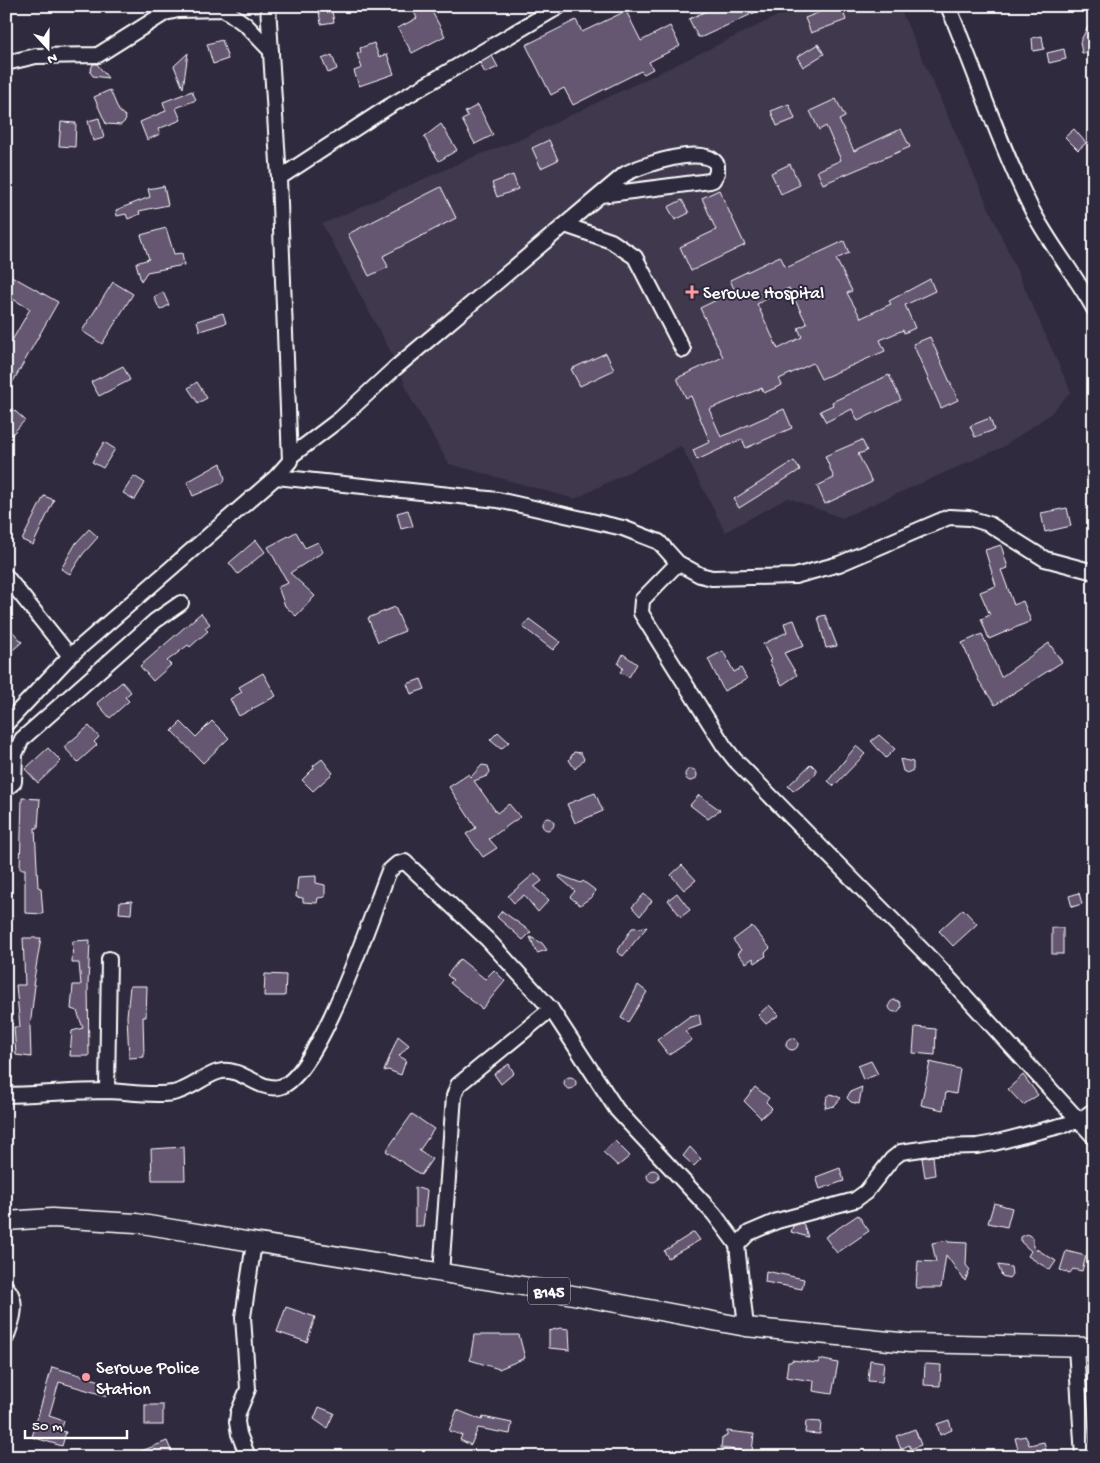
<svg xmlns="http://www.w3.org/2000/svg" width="1100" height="1463" font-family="'Gochi Hand',sans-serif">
<rect width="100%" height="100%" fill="#2f2a3d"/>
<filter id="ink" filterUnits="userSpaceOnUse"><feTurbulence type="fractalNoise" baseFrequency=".02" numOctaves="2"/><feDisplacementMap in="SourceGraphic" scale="10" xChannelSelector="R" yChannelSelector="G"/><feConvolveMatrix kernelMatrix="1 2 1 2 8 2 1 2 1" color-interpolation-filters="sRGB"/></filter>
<g filter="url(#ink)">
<!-- built -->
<path fill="#3f374d" d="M798,6H899L1071,392L1049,415L1003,447L842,518L788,498L725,532L681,446L575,499L449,464L411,399L395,360L322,224L473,157L519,140Z"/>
<!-- building -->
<g fill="#655672" stroke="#fff" fill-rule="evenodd">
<path d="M318,6H331L334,22L321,24Z"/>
<path d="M411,6H429L445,36L412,53L398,28L417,18Z"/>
<path d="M717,6H769L702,37H698L689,19Z"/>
<path d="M835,6H841L846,20L811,33L805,18Z"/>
<path d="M626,11L641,41L670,26L680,46L649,62L653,69L644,74L641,71L573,105L564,88L551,95L526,45L576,20L582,32Z"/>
<path d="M1094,15V52L1082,53L1080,42Z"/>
<path d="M1042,36L1044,49L1033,51L1032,38Z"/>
<path d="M222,40L228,59L213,64L207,44Z"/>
<path d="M374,43L379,57L387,54L394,74L359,86L354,71L362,68L357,54L361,52L360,48Z"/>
<path d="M818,44L824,54L803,67L797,57Z"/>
<path d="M1064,49L1066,59L1049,63L1047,53Z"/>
<path d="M188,53L183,88L174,66Z"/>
<path d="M332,55L337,69L328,73L322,59Z"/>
<path d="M492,56L498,67L485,73L480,63Z"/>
<path d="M93,64H97L108,78L93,76L90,72Z"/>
<path d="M110,90L119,111L125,116L126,120L121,125L106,124L94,97Z"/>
<path d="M192,91L196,100L176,108L181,120L158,129L160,134L147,140L140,122L166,111L163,102Z"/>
<path d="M836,99L845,117L839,120L854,151L901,129L910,147L823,184L817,171L841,160L826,126L819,130L810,111Z"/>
<path d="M789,104L795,119L777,126L771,111Z"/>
<path d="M478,105L493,135L475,144L462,120L468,117L465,112Z"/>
<path d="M99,118L104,138L93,141L88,121Z"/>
<path d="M61,122L76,123L75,147L59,146Z"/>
<path d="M441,124L457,150L439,161L424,137Z"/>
<path d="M1074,129L1086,143L1078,150L1065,137Z"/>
<path d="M549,140L558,160L541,168L532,148Z"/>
<path d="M790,164L800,185L781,194L771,173Z"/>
<path d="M513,175L518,189L497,197L492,183Z"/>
<path d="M164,186L168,205L139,211L140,214L128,219L126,214L117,216L116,210L150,197L148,189Z"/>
<path d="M441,187L456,218L383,256L388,267L369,276L348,234Z"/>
<path d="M719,190L745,245L691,271L680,247L716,230L702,198Z"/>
<path d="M682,200L689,213L675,220L668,207Z"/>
<path d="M166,228L174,254L182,253L184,265L147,272L141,281L136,263L149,259L141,235Z"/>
<path d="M844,241L849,253L836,259L852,291L847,293L861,318L891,304L889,301L930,279L935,291L905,305L915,328L904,333L903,330L880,340L885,351L821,379L813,363L779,379L782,385L764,393L762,388L709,409L721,437L784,409L792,428L746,448L742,439L697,460L693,450L710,442L691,396L686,398L677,378L723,357L700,308L735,291L730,280L780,256L786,268ZM789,288L807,324L798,328L802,337L778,349L757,304Z"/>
<path d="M6,273L58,302L6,394V351L30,309L6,295Z"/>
<path d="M113,282L133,294L102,344L82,331Z"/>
<path d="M163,292L169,305L160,310L154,297Z"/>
<path d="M223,313L226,323L200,331L197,321Z"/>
<path d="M930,337L958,400L941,408L913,344Z"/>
<path d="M606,353L614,370L580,386L571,369Z"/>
<path d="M123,366L130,380L99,396L91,382Z"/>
<path d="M889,375L901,400L858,421L852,409L826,422L820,411L833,405L832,402Z"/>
<path d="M197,382L207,398L198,403L188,388Z"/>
<path d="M6,403L25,420L6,441Z"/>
<path d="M990,418L994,430L975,437L970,426Z"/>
<path d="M862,440L867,451L858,454L872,482L825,504L817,486L834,478L825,456Z"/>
<path d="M104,442L115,449L103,468L92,462Z"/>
<path d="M794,461L800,470L739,508L734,499Z"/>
<path d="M221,463L225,479L223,483L193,496L187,482Z"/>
<path d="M134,476L145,483L135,500L123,493Z"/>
<path d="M44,496L54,500L33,545L22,540Z"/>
<path d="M1067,508L1071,526L1045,532L1041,513Z"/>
<path d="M408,510L413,526L401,529L397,513Z"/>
<path d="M89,529L98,537L83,554L70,574L61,569L76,543Z"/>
<path d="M296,532L305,548L318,542L323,552L290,573L315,596L296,616L285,606L278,587L288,583L268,547Z"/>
<path d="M256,540L265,552L238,574L229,563Z"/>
<path d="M1001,545L1008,568L1001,570L1014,605L1023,601L1031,621L989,639L981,619L990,615L980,592L996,586L985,550Z"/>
<path d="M395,607L405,631L378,642L368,618Z"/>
<path d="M201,613L210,624L205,628L208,631L190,647L188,645L167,661L171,665L153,681L140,666Z"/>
<path d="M825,615L837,646L826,648L818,617Z"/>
<path d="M529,619L560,642L553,650L523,627Z"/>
<path d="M794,620L804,646L784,653L797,675L782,685L769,661L771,660L763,644L787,632L784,623Z"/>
<path d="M6,624L22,642L6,656Z"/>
<path d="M982,634L1001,677L1049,643L1062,662L995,705L979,681L962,643Z"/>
<path d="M723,651L734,672L741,668L747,679L724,691L708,659Z"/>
<path d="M623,654L637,664L629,677L620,672L623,668L618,664Z"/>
<path d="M263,673L276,696L239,716L230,699L242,692L239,687Z"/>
<path d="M421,679L425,689L411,694L407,684Z"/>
<path d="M122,682L131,692L125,697L129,701L110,718L97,703Z"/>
<path d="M212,721L229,738L203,763L172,731L181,722L196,737Z"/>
<path d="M89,726L99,737L94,742L97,745L78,762L64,747Z"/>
<path d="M498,732L509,742L501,749L490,740Z"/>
<path d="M879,735L895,749L886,758L871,741Z"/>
<path d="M856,746L865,754L834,786L828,781Z"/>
<path d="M48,748L61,761L38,783L25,769Z"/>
<path d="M574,752L581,753L584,759L575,769L569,760Z"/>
<path d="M322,759L333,773L313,791L302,780L314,768L313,766Z"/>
<path d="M900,759L913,762V770L907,773L903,771Z"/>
<path d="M811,764L816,769V774L793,791L788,786Z"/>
<path d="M482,765L488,766L490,772L487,776L474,781L497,813L509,804L520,817L489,839L497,848L483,857L466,834L476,828L449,787L469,774L471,777Z"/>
<circle cx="691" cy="775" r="6"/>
<path d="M595,793L603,811L575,823L567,804Z"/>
<path d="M699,795L720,810L708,819L690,805Z"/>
<path d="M22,798L40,799L38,828H35L38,887L41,888L43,914L25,913V869H20Z"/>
<circle cx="548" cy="824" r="6"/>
<path d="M682,865L696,880L684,890L671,875Z"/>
<path d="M535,873L542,881L534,887L549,900L538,912L524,895L514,903L508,896Z"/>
<path d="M560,875L581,883L583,881L595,890L593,896L580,905L570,897L575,891L559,877Z"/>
<path d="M316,876V883L325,885V897L318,898L317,903L303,902V898L296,897L298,877Z"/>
<path d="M677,893L690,910L681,917L668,900Z"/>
<path d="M1079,893L1082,904L1072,907L1069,896Z"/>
<path d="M644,894L652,901L640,916L632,907Z"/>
<path d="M132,901L131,914L119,913L120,902Z"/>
<path d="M963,909L977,924L953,946L939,931Z"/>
<path d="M502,911L531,932L523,940L497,917Z"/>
<path d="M752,926L770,948L765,953L766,956L755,963L753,958L746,963L737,953L741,950L733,940Z"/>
<path d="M647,927L623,956L617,952L632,928Z"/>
<rect x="1052" y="928" width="11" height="26"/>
<path d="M530,937L542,943L547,950L537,953Z"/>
<path d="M23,938H41L33,985H35L30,1027L31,1057L16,1055L14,1027H20L16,985H25Z"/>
<path d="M90,940L88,985L89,1056H70L72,1031L83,1028L77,1011L71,1009L73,985H81L79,963H72L73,941Z"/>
<path d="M460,959L485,979L494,970L505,981L482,1009L450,983L453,980L447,975Z"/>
<path d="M265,974L286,975L285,996H264Z"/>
<path d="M638,985L647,992L628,1022L621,1018Z"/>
<path d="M130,986H147L146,1017H143L144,1057L129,1058L127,1016Z"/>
<circle cx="895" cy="1006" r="6"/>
<path d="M769,1005L779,1015L766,1024L758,1015Z"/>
<path d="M699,1014L701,1025L685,1031L692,1040L669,1055L657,1040L690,1016Z"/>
<path d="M915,1027L936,1029L935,1055L913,1053Z"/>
<path d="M398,1036L409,1045L399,1056L406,1060L401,1075L388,1070L384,1071Z"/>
<circle cx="792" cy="1044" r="6"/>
<path d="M871,1061L878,1074L863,1080L858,1066Z"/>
<path d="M930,1062L960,1069L956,1094L946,1092L943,1110L921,1105Z"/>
<path d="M509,1064L514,1073L501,1084L494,1074Z"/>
<path d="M1023,1075L1038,1095L1023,1105L1008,1089Z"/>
<circle cx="570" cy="1083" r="6"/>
<path d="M755,1087L769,1098L766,1102L772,1108L761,1118L744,1101Z"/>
<path d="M862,1087L859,1104L851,1102L847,1098L850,1092Z"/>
<path d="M831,1094L841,1098L834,1106L825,1108L827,1097Z"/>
<path d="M412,1114L434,1129L419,1151L432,1159L421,1175L386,1151Z"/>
<path d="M615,1141L630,1156L618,1166L603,1152Z"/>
<path d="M184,1147L185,1180H152L151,1149Z"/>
<path d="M690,1147L701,1159L694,1166L683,1156Z"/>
<path d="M933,1156L935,1175L925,1177L922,1158Z"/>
<path d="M840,1168L844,1181L820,1189L816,1177Z"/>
<circle cx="653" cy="1176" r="6"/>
<path d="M415,1187L427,1191L423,1226H415Z"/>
<path d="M994,1203L1012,1208L1007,1227L988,1223Z"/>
<path d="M858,1215L869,1231L837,1253L825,1237Z"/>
<path d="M802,1223L804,1225L808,1237L791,1232L793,1226Z"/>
<path d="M694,1232L700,1240L668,1258L664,1251Z"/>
<path d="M1027,1234L1033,1238V1247L1056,1261L1050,1270L1028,1256L1031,1251L1021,1242V1237Z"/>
<path d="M948,1240V1242L967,1243L966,1265L970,1270L965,1281L946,1255L941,1288H916L918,1261L936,1262L932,1243Z"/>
<path d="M1066,1251L1086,1256L1082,1271L1073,1269L1070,1273L1060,1270Z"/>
<path d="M998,1265L1011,1267L1012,1274L1009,1278L1002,1276Z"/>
<path d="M766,1271L804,1279L802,1289L765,1282Z"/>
<path d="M286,1307L315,1317L307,1342L277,1332Z"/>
<path d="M560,1328L569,1329L570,1350L549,1348V1331Z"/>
<path d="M474,1335H519L525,1358L499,1369L470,1360Z"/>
<path d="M819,1359L838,1363L832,1394L813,1391L814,1381L786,1377L788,1362H791L792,1360L818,1363Z"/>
<path d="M870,1360L884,1362L882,1382L868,1381Z"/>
<path d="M925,1364L941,1365L940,1386L924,1385Z"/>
<path d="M52,1367L111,1384L107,1396L59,1382L49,1416L64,1421L61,1431L66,1432L62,1446L32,1437Z"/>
<rect x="145" y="1405" width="18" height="20"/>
<path d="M319,1407L334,1413L327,1428L314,1419Z"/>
<path d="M457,1410L482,1420L483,1417L512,1423L510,1434L478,1428L471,1445L460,1440L462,1435L449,1431Z"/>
<path d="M949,1420L952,1430L940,1435L937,1424Z"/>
<path d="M806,1421L821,1422L820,1434L805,1433Z"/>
<path d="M915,1429L921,1445L911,1449L909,1445L901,1449L896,1436Z"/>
<path d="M727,1431L754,1434L752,1452L721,1448L722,1438L727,1436Z"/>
<path d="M1026,1436L1029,1445L1044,1442L1047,1454L1020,1457L1015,1438Z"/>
<path d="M167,1441L174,1457H129V1456Z"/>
</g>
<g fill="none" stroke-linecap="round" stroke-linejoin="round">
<!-- minor casing -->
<g stroke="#fff" stroke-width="18">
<g id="minor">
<path d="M948,6C976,73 999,143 1031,208C1049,244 1075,274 1094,309"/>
<path d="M6,63L36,56L98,55L165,13L178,10L224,9L246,25L271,51"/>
<path d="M279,178L388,107L560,6"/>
<path d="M565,225L611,241L635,257L683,350"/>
<path d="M291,456L340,419L394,369L625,174C642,165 706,143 717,165V173L713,180L710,181L601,195"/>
<path d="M276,477L498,500L623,528L659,542L678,563L700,575L712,578L795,576L839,564L949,517L969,518L989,524L1045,559L1094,572"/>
<path d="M678,563L642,600L641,613L724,746L735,760L935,963L1094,1137"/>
<path d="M6,576L70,656"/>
<path d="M6,724L70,656L276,477L290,461L279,178L268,6"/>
<path d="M6,789L14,782L15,754L22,739L155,621L181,603"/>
<path d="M107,1091L109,959"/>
<path d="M6,1095C40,1094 75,1091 109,1091C129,1092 153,1096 173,1093C190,1090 202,1077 218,1072C240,1065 257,1091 279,1087C318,1080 373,910 389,871L397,864L405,862L488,940L551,1009L617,1110L714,1214L737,1245L746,1327"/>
<path d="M737,1245L749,1233L777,1221L855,1200L866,1192L892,1159L901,1152L935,1147L977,1146L994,1143L1079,1121L1094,1110"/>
<path d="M441,1273L454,1096L458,1085L551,1009"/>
<path d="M6,1287C20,1302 12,1322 6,1338"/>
<path d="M1076,1347L1083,1457"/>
<path d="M248,1457L239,1434L237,1422L238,1413L248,1389L243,1317L254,1243"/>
</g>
</g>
<!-- major casing -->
<g stroke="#fff" stroke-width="21">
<path id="major" d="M6,1221L52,1218L136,1223L535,1288L746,1327L910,1343L1094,1347"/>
</g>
<!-- minor -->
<use href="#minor" stroke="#2f2a3d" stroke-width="14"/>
<!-- major -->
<use href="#major" stroke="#2f2a3d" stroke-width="18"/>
</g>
</g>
<!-- markers -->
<g fill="#ff9aa2" stroke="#2f2a3d" stroke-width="2">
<path d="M689.5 284.5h5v5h5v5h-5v5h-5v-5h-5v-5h5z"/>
<circle cx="86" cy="1377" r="5"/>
</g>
<g text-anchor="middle" stroke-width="4" stroke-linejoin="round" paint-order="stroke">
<!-- shield labels -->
<rect fill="#2f2a3d" stroke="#c1bfc5" stroke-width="1" x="528" y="1277.5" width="42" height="27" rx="4"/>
<g font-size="16" font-weight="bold" fill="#fff">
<text x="549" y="1297">B145</text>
</g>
<!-- poi labels -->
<g font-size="18" fill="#fff" stroke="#2f2a3d" text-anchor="start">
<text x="703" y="298">Serowe Hospital</text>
<text x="96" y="1373">Serowe Police<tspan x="96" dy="21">Station</tspan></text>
</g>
</g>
<!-- margin -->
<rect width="1100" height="1463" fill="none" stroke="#2f2a3d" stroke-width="25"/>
<rect x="12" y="12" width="1075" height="1438" fill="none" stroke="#fff" stroke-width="2" filter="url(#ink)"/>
<!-- north arrow -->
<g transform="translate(48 48) rotate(159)" stroke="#2f2a3d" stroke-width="4" paint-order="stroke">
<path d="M0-4L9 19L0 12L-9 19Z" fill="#ffffff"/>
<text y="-8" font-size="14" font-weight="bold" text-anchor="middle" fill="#ffffff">N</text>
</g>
<!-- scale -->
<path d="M25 1430v8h102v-8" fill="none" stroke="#ffffff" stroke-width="2.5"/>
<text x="32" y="1430" font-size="15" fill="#ffffff" stroke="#2f2a3d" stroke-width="4" paint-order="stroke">50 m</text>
</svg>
